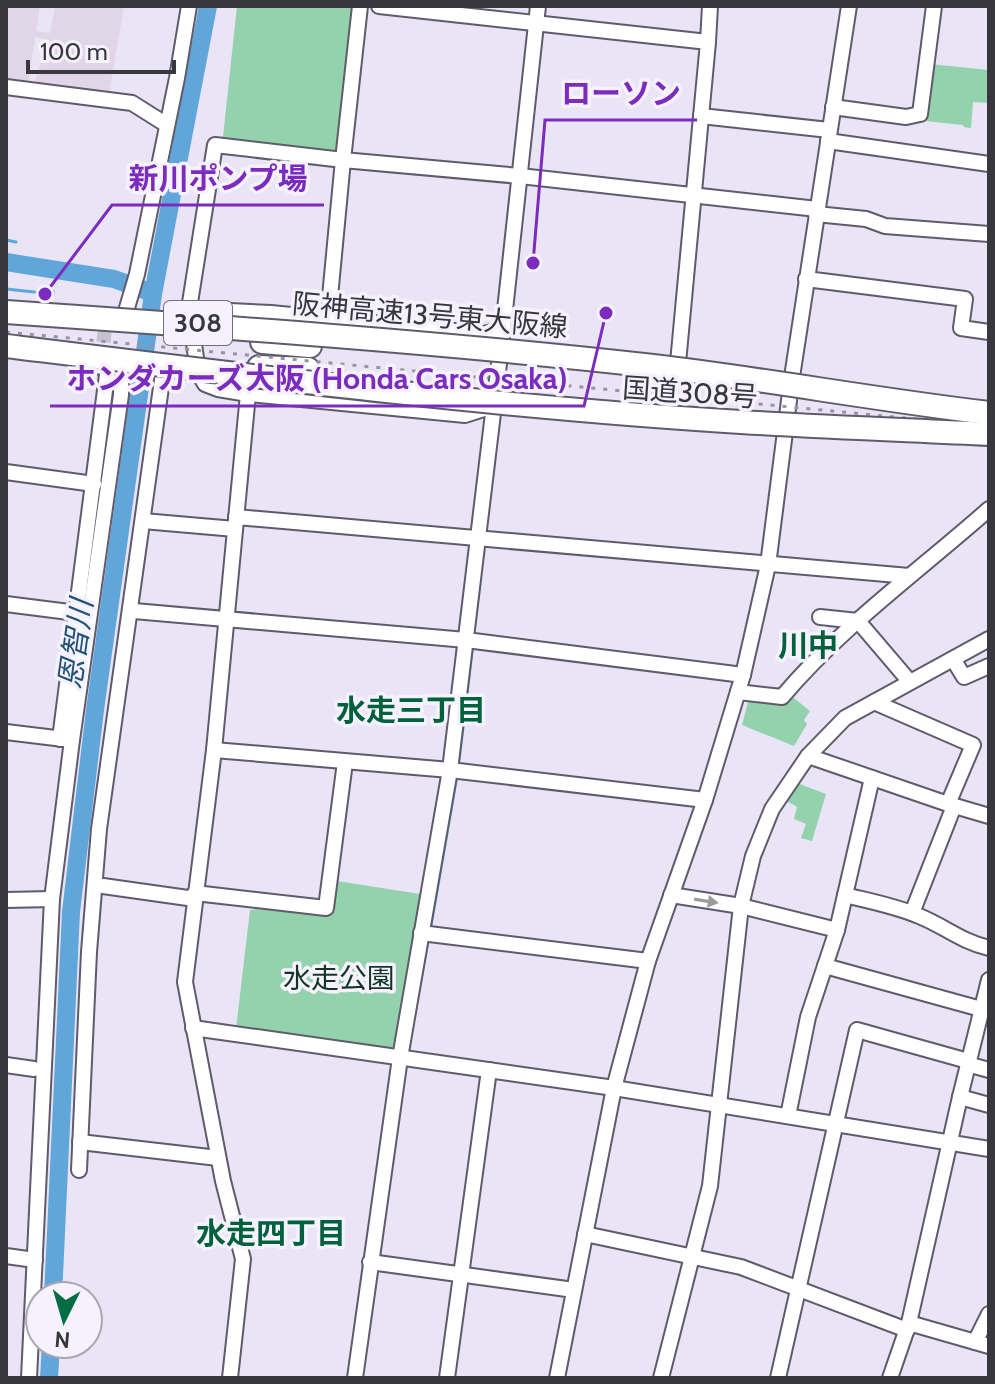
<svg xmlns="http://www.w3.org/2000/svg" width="995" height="1384" font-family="Cabin,'Noto Sans JP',sans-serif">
<rect width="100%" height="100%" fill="#e9e4f6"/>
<!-- medical -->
<path fill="#e1d5e8" d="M6,6H40L36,31L50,33L55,6H124L109,94L33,86L49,40L35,37L28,86L6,83Z"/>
<!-- green -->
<g fill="#93d2ad">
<path d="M237,6H355L338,151L223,137Z"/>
<path d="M930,64L989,70V103L973,102L971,128L964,127L963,125L925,121Z"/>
<path d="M790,695L810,711L804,720L807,724L794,746L742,725L749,698Z"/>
<path d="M797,783L826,794L812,841L801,838L806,824L794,819L797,807L785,800Z"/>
<path d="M337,881L420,894L419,914L396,1044L388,1050L236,1029L250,910L263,908L331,914Z"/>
</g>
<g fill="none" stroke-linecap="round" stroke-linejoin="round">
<!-- stream -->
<g stroke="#61a6db" stroke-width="3">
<path d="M6,240L16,242"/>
<path d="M56,275L57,270"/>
<path d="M6,289L53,294V291"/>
<path d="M474,631L480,582"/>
<path d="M459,760L472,651"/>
<path d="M431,925L456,781"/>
<path d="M417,1001L427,946"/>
</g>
<!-- river -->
<g stroke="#61a6db" stroke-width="18">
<path d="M6,262L114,279L147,291"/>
<path d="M53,1296L71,912L95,710L153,294L208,6"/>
<path d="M49,1378L51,1344"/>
</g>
<!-- minor-tunnel -->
<path stroke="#c6c1d1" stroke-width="14" stroke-dasharray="14 7" stroke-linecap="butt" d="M101,363L107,312"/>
<!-- minor casing -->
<g stroke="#5f5b6a" stroke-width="18">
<g id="minor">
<path d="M360,6L343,160L215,145L189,309L198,372L205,384L218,389L248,394L465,415L493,406"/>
<path d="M379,6L708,42L678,363"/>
<path d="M708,42L710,6"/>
<path d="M6,87L132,103L167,125"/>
<path d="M833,107L906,117L920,114L934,6"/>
<path d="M701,116L829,130"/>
<path d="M828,141L989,164"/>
<path d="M816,214L866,219L885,226L989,234"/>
<path d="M806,279L965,299L961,328L989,332"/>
<path d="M189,309L271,313L485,334L503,328"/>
<path d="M124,318L137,274L177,78L189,6"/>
<path d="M328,318L343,160L520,176L817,209"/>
<path d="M6,472L94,484"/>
<path d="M236,517L909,576"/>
<path d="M143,521L235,529"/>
<path d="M6,604L77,613"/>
<path d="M134,611L466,640L743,675"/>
<path d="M820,617L858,621L910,682"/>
<path d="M953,659L964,677L989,666"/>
<path d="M738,692L782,697C842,626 919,571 989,509"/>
<path d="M6,732L72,740L52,899L29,1378"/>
<path d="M60,739L108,367L91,366"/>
<path d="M72,740L121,395L122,361"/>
<path d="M214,750L450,770L705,800"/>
<path d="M808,756L948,804L973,745L874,702"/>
<path d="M948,804L989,816"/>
<path d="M103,886L195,899"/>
<path d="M195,893L326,908L345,762"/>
<path d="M671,895L741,906L837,930L872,778"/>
<path d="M845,895C869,901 896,906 919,916C946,927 960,941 989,948"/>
<path d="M6,900L52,899"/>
<path d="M912,913L954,806"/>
<path d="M421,933L648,961"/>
<path d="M825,966L981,1009"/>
<path d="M193,1028L614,1088L989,1149"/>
<path d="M967,1064L989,1070"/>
<path d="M6,1065L34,1069"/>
<path d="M960,1097L989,1105"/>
<path d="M788,1116L808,1017L837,930"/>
<path d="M80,1142L218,1158"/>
<path d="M79,1170L89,952L99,829L164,366"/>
<path d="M585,1234L741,1267L907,1330"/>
<path d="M6,1256L35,1260"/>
<path d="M370,1262L574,1290"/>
<path d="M909,1323L960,1097L989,980"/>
<path d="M975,1342L989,1314"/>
<path d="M230,1378L243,1259L223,1181L185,982L214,750L248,394"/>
<path d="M355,1378L400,1058L450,770L501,347L538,6"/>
<path d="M447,1378L489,1070"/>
<path d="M557,1378L614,1088L648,961L705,800L743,675L768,565L792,377L849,6"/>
<path d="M661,1378L710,1186L741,906L753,856L772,809L808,756L845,718L989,639"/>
<path d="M778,1378L857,1030L968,1061"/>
<path d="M890,1378L909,1323L989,1346"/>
</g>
</g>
<!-- highway casing -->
<g stroke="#5f5b6a" stroke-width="26">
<g id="highway">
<path d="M262,342L310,346"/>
<path d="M259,367L308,369"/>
</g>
</g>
<!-- minor -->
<use href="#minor" stroke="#fff" stroke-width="14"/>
<!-- highway -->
<use href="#highway" stroke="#fff" stroke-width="22"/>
<!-- rail -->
<path stroke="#9793a0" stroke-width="3" stroke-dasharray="4 8" stroke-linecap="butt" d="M6,332L989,426"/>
<!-- highway-bridge casing -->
<g stroke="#5f5b6a" stroke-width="26" stroke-linecap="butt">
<g id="highway-bridge">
<path d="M6,312C222,327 438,342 653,366C765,379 877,400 989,413"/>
<path d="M6,346C250,376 495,407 741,422C824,427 906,430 989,434"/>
</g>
</g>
<!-- highway-bridge -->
<use href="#highway-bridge" stroke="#fff" stroke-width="22"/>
</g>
<!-- one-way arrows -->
<defs><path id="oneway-solid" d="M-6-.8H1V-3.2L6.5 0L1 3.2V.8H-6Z" transform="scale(2)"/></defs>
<use fill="#9c9b9e" href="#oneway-solid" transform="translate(706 901) rotate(9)"/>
<g text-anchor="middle" stroke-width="7" stroke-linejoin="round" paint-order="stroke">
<!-- shield labels -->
<rect fill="#f5f2fd" stroke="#716f77" stroke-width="2" x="164" y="301" width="68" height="44" rx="6"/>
<g font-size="26" font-weight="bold" fill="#39373e">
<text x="198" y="332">308</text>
</g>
<!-- street labels -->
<g font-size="28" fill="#39373e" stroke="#f5f2fd">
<text transform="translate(430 315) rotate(5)" y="10">阪神高速13号東大阪線</text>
<text transform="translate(690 392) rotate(4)" y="10">国道308号</text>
</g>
<!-- park labels -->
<g font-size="28" fill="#123623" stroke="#f5f2fd">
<text x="339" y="988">水走公園</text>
</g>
<!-- water labels -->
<g font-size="30" font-style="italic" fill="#1f5276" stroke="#f5f2fd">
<text transform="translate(76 644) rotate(-82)" y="10">恩智川</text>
</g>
<!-- neighbourhood labels -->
<g font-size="30" font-weight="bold" fill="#01613c" stroke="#f5f2fd">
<text x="808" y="656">川中</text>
<text x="411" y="721">水走三丁目</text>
<text x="271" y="1244">水走四丁目</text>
</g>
</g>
<!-- callouts -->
<path fill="none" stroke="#7b2cbf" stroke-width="3" d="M533 263L545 120H697M45 294L112 205H324M606 313L584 406H50"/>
<g fill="#7b2cbf" stroke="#f5f2fd" stroke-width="3">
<circle cx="533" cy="263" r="8"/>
<circle cx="45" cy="294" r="8"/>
<circle cx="606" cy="313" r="8"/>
</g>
<g font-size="30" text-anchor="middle" font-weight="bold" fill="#7b2cbf" stroke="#f5f2fd" stroke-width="7" stroke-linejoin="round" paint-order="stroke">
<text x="621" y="104">ローソン</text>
<text x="218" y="189">新川ポンプ場</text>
<text x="317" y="389">ホンダカーズ大阪 (Honda Cars Osaka)</text>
</g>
<!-- border -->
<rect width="995" height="1384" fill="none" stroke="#39373e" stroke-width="16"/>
<!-- north arrow -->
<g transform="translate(64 1320) rotate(185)"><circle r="38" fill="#f5f2fd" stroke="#aaa7b1" stroke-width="2"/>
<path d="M0-6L14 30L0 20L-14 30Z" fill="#056d44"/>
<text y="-12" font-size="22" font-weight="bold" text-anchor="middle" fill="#39373e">N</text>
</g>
<!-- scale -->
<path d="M28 60v12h146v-12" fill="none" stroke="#39373e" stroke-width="4"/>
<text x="40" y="60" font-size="24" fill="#39373e" stroke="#f5f2fd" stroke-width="6" paint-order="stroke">100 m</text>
</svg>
